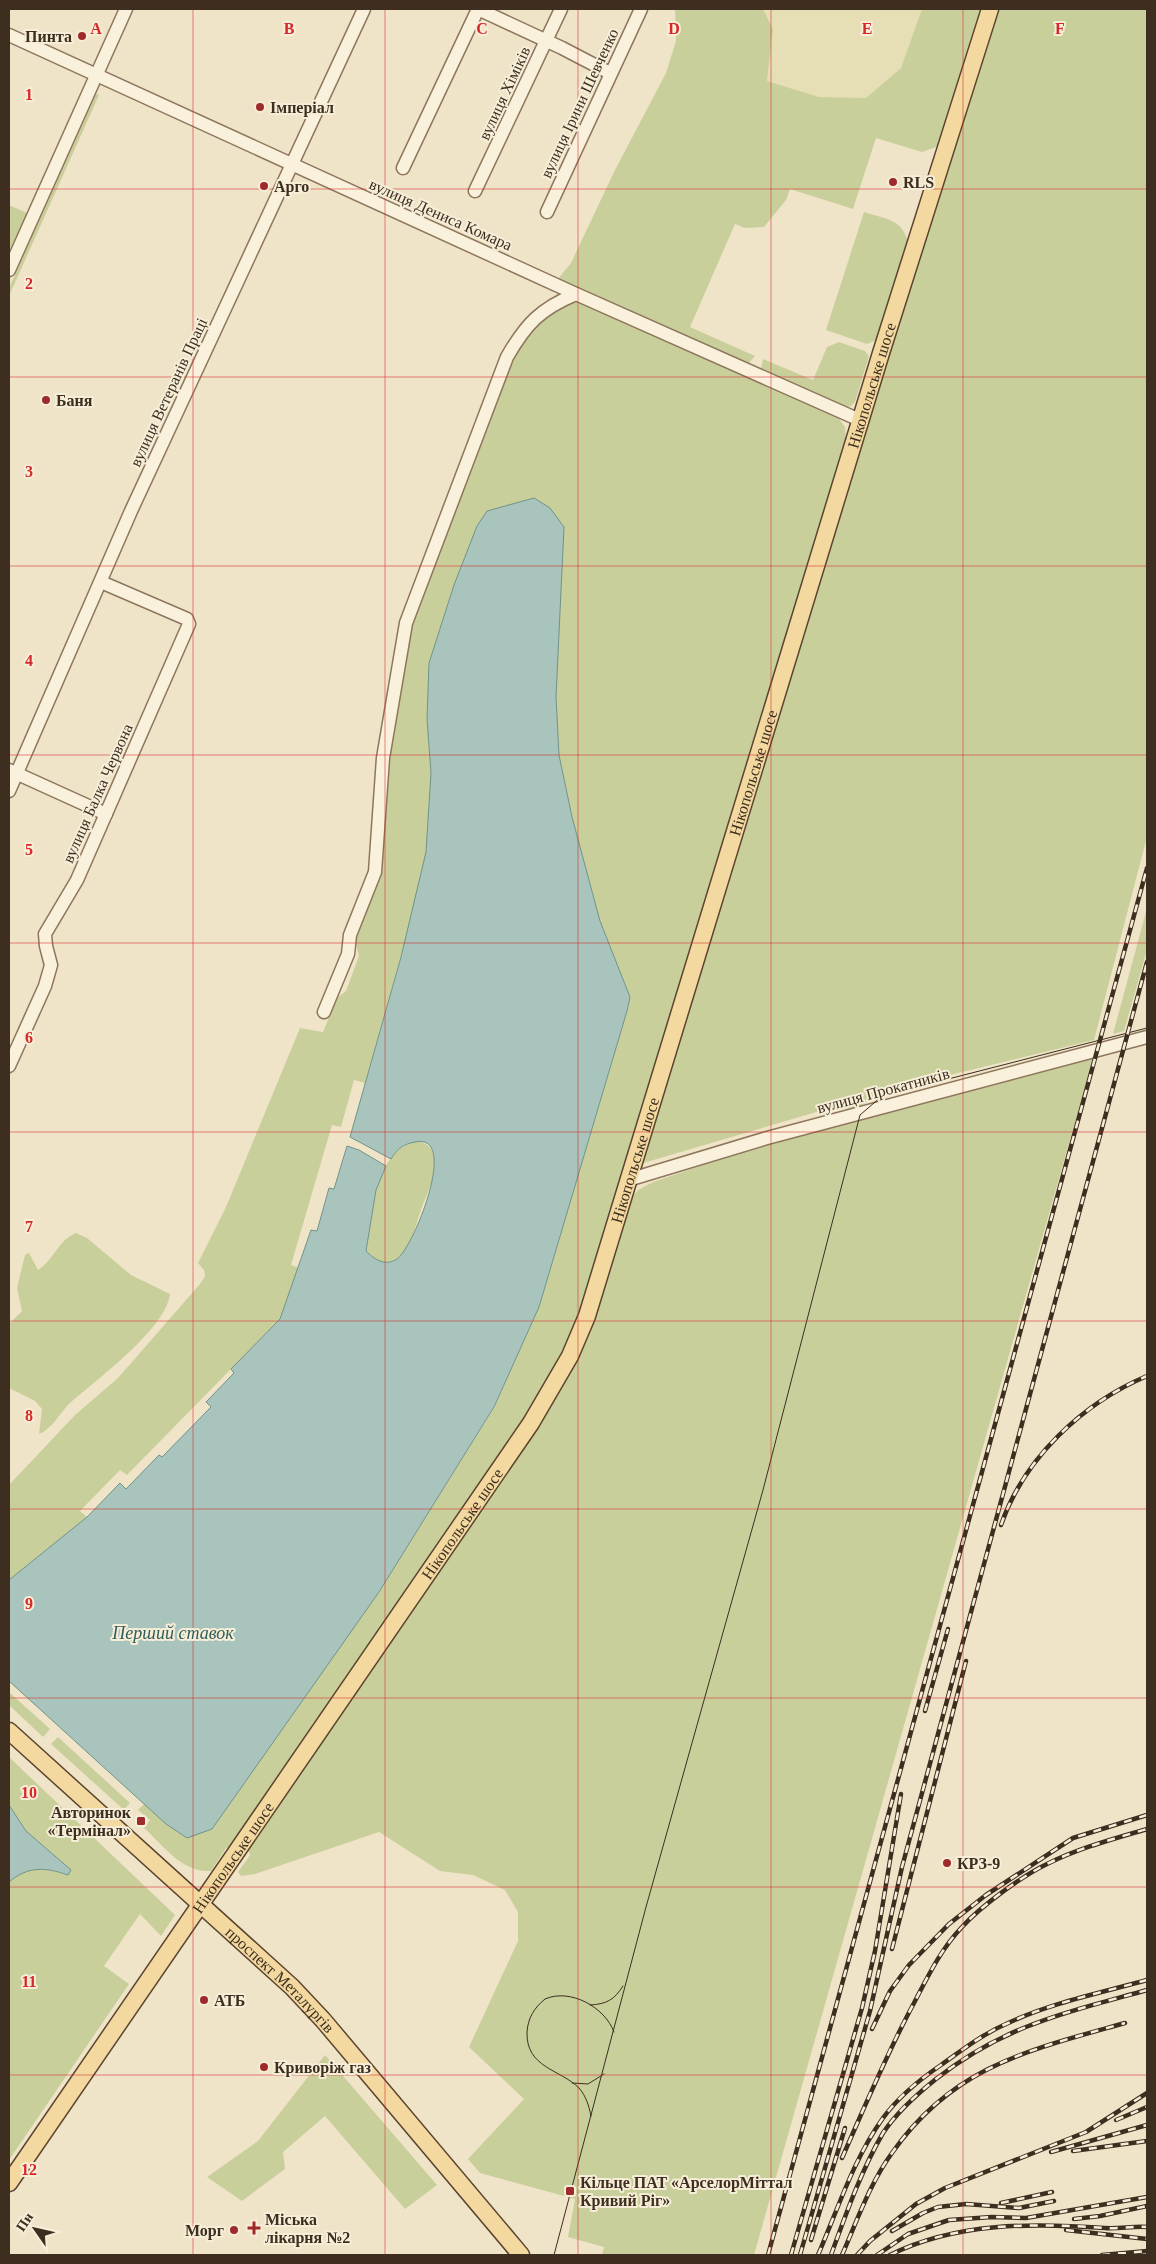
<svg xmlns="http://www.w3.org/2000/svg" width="1156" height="2264" font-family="Georgia,serif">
<rect width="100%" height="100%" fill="#f0e4c8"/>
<!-- farmland -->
<path fill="#e6deb5" d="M763,9H922L901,68L866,98L819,97L767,81L773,29Z"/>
<!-- green -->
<g fill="#c9cf9b">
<path d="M675,9H763L773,29L767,81L819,97L866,98L901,68L922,9H984L942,145L922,152L876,138L853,209L790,189L786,200L764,227L745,228L735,224L690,327L755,356L748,364L558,279L571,263L615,170L666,73L676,41Z"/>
<path d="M998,9H1147V837L1094,1040L880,1092L857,1109L830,1108L640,1164L887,354Z"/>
<path d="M96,94L99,95L9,296V288Z"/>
<path d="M9,205L27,213L9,251Z"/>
<path d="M864,212C884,219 902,218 908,242L877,340L867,344L826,330Z"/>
<path d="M577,302L837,416L845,427L846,441L580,1315L563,1353L525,1418L234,1845L226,1848L211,1871C182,1873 164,1846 144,1828L150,1820L138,1810L144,1804L166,1824L187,1838L379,1592L494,1408L539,1307L627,1011L630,996L600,921L572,817L559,755L556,697L454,585L429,663L427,719L431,773L426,852L416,902L365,1083L354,1080L341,1127L332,1125L291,1265L299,1268L280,1319L127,1475L120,1470L80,1511L87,1517L9,1580V1485L75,1415L118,1378L200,1284L205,1276L204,1270L198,1263L226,1207L300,1028L323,1032L337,998L346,991L359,956L354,937L379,874L387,759L413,624L512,360C531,331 542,313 577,302Z"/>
<path d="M839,342L865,351L869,356L855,402L851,406L843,408L761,369L763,359L813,380L827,347Z"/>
<path d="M1147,908V950L1124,1031L1113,1034Z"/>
<path d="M1094,1055L754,2255H602L604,2247L568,2237L575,2199L480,2173L468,2159L524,2099L469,2047L518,1941V1912L505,1890L473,1875L440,1871L379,1832L255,1874L241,1876L238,1872L250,1855L247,1848L535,1425L628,1202L638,1190L653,1182L768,1143Z"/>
<path d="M418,1141C449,1148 430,1188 422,1207C416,1223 412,1248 397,1259C385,1267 374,1259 366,1251C373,1213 372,1152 418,1141Z"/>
<path d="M76,1233L87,1238L131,1275L170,1294C166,1329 95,1381 69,1404C59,1414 52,1429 39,1434L42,1409L35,1401L9,1388V1324L22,1311L17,1288L25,1255L29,1253L38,1270C54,1260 58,1240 76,1233Z"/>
<path d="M9,1692L50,1729L43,1737L9,1705Z"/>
<path d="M58,1737L130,1803L124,1810L51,1744Z"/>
<path d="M9,1757L175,1915L161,1936L140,1914L104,1966L129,1984L9,2160V1882C27,1866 45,1867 67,1875L71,1870L26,1831L9,1805Z"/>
<path d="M325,2055L437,2185L405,2209L325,2116L283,2152L285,2169L242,2201L207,2177L258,2141Z"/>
</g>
<!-- water -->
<g fill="#a9c4bc" stroke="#6f938a">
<path d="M534,498L550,508L564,527L556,697L559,755L572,817L600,921L630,997L627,1011L539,1307L494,1407L379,1592L212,1829L187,1838L166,1824L9,1681V1580L87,1517L120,1483L126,1489L159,1455L162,1457L211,1407L206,1402L234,1373L231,1369L280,1319L311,1230L317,1231L329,1188L334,1189L347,1146L359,1150L386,1166L376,1190L366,1251C374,1259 385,1267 397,1259C414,1247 460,1132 415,1142C404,1144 397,1149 391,1159L350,1137L401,957L426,852L431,773L427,719L429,663L454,585L477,526L487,511Z"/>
<path d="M9,1805L26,1831L71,1870L68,1875C45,1867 28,1866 9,1882Z"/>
</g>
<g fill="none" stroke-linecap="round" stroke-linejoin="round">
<!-- minor casing -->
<g stroke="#8d765c" stroke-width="15">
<g id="minor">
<path d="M478,9L562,48L610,73"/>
<path d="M9,35L576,294L862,421"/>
<path d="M403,168L478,9"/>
<path d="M475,191L561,9"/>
<path d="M547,212L641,9"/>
<path d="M9,270L126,9"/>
<path d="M9,770L106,814"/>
<path d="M9,791L131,511L364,9"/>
<path d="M324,1012L348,954L350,935L375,872L383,758L406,623L507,357C526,324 540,309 576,294"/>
<path d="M9,1066L45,986L51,965L46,946L45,934L77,880L189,624L187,619L101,582"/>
<path d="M628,1180L767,1138L1147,1037"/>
</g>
</g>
<!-- major casing -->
<g stroke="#5b4430" stroke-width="19">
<g id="major">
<path id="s1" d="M9,1731L292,1987L323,2020L521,2255"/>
<path id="s2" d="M9,2183L531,1423L570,1356L587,1316L881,353L990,9"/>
</g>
</g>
<!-- minor -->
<use href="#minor" stroke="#faf1dc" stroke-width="12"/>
<!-- major -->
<use href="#major" stroke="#f3d9a0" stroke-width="16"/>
<!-- tram -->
<g stroke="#3d2e20" stroke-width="1">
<path d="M590,2005C607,2004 614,2000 623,1986"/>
<path d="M572,2083L588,2084L604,2074"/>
<path d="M591,2116C589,2106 586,2096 579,2088C560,2069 526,2068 527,2032C528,2018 534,2008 545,1999C570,1988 605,2007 614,2032"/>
<path d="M554,2255L646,1907L763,1490L860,1115L882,1096L1147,1028"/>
</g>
<!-- rail casing -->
<g stroke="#3d2e20" stroke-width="4.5">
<g id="rail">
<path d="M1001,1525C1024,1458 1083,1403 1147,1376"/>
<path d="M925,1711L948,1629"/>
<path d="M892,1949L966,1661"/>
<path d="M872,2029L890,1991L909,1965L949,1924L986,1895L1073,1838L1147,1815"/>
<path d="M1116,2120L1147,2107"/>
<path d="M1073,2151L1147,2141"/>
<path d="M1051,2152L1147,2125"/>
<path d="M842,2158C865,2106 887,2053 914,2003C928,1976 941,1949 962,1927C981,1906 1022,1876 1047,1864C1079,1848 1113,1839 1147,1829"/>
<path d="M1001,2203L1052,2192"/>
<path d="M1074,2219L1100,2216L1147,2206"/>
<path d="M1066,2230L1147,2239"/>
<path d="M892,2231L923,2213L938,2207L966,2204L1019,2208L1054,2201"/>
<path d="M811,2240L845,2128"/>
<path d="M768,2255L1147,868"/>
<path d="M791,2255L862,2008L875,1951L901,1794"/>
<path d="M800,2255L870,2011L902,1867L1147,962"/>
<path d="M818,2255C838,2209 853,2160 883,2118C899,2096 919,2080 941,2065C962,2050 983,2034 1006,2024C1050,2003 1100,1993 1147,1980"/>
<path d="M831,2255C846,2214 861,2171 883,2133C897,2112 916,2095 936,2079C1005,2025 1065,2013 1147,1990"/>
<path d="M842,2255C857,2221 870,2183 892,2153C953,2066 1029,2050 1125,2023"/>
<path d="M857,2255L870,2241L916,2204L945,2188L1086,2132L1147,2093"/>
<path d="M877,2255L908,2234L949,2220L992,2217L1026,2218L1147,2197"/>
<path d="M890,2255C956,2222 1033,2223 1105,2228C1119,2229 1133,2226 1147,2227"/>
<path d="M1102,2255L1147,2251"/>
</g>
</g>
<!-- rail -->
<use href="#rail" stroke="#f7eed8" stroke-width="2.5" stroke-dasharray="8" stroke-linecap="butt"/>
</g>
<!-- grid -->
<path fill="none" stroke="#d62828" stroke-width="1" stroke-opacity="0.55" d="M193,9V2255M385,9V2255M578,9V2255M771,9V2255M963,9V2255M9,189H1147M9,377H1147M9,566H1147M9,755H1147M9,943H1147M9,1132H1147M9,1321H1147M9,1509H1147M9,1698H1147M9,1887H1147M9,2075H1147"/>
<!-- markers -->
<g fill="#9e2a2b" stroke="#f7eed8" stroke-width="2">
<circle cx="82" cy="36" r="5"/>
<circle cx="260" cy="107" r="5"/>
<circle cx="893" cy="182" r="5"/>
<circle cx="264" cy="186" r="5"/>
<circle cx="46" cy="400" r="5"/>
<rect x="136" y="1816" width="10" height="10" rx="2.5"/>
<circle cx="947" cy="1863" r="5"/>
<circle cx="204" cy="2000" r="5"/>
<circle cx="264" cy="2067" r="5"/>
<rect x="565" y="2186" width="10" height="10" rx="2.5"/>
<path d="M251.5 2220.5h5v5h5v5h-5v5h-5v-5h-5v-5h5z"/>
<circle cx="234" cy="2230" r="5"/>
</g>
<g text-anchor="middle" stroke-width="4" stroke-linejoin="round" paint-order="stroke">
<!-- poi labels -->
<g font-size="16" font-weight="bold" fill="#3d2e20" stroke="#f7eed8" text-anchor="start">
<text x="72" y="42" text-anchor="end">Пинта</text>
<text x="270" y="113">Імперіал</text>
<text x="903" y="188">RLS</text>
<text x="274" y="192">Арго</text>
<text x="56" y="406">Баня</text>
<text x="131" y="1818" text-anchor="end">Авторинок<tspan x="131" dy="18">«Термінал»</tspan></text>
<text x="957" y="1869">КРЗ-9</text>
<text x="214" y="2006">АТБ</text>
<text x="274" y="2073">Криворіж газ</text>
<text x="580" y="2188">Кільце ПАТ «АрселорМіттал<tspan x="580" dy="18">Кривий Ріг»</tspan></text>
<text x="265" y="2225">Міська<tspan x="265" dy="18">лікарня №2</tspan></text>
<text x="224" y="2236" text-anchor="end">Морг</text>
</g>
<!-- street labels -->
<g font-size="16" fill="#3d2e20" stroke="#f7eed8">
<text transform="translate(504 93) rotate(-65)" y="6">вулиця Хіміків</text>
<text transform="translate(579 103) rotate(-65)" y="6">вулиця Ірини Шевченко</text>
<text transform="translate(441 214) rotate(24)" y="6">вулиця Дениса Комара</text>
<text dy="6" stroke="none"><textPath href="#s2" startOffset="2016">Нікопольське шосе</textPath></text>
<text transform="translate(168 392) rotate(-65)" y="6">вулиця Ветеранів Праці</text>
<text dy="6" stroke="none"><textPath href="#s2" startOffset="1611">Нікопольське шосе</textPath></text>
<text transform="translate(97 793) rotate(-66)" y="6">вулиця Балка Червона</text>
<text transform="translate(883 1090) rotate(-15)" y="6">вулиця Прокатників</text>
<text dy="6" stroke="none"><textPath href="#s2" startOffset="1206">Нікопольське шосе</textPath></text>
<text dy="6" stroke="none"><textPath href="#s2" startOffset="800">Нікопольське шосе</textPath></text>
<text dy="6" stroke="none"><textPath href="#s2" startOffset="395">Нікопольське шосе</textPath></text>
<text dy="6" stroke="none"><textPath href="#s1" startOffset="368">проспект Металургів</textPath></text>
</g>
<!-- water labels -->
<g font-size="18" font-style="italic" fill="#2f5d5a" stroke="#f7eed8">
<text x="173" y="1639">Перший ставок</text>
</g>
</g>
<g font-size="16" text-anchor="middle" font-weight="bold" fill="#d62828" stroke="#f7eed8" stroke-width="4" stroke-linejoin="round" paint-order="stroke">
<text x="96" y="34">A</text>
<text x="289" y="34">B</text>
<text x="482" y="34">C</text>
<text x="674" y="34">D</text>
<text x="867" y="34">E</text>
<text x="1060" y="34">F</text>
<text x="29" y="100">1</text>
<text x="29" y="289">2</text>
<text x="29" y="477">3</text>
<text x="29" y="666">4</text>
<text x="29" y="855">5</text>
<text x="29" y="1043">6</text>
<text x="29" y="1232">7</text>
<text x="29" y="1421">8</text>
<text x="29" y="1609">9</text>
<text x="29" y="1798">10</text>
<text x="29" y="1987">11</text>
<text x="29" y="2175">12</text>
</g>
<!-- border -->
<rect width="1156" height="2264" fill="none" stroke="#3d2e20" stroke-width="20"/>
<!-- north arrow -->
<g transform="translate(35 2229) rotate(304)" stroke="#f7eed8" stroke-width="4" paint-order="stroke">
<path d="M0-4L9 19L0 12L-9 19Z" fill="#3d2e20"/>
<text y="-8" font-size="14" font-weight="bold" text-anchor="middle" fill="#3d2e20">Пн</text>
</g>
</svg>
